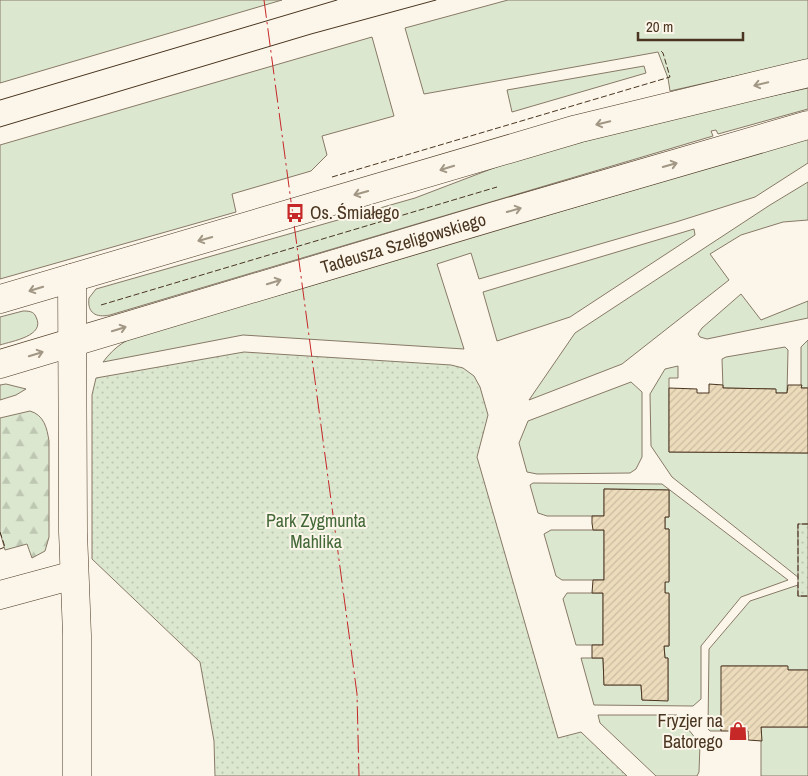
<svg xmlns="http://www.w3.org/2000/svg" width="808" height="776" font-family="'Archivo Narrow',sans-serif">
<defs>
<pattern id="forest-firs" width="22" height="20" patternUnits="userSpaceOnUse" patternTransform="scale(1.25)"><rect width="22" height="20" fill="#dce7d0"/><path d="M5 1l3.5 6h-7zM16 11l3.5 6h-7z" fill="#bec7b2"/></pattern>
<pattern id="park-dots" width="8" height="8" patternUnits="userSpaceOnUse" patternTransform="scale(1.25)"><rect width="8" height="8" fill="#dce7d0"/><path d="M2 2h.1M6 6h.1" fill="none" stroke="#bec7b2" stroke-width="1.8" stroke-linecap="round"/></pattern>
<pattern id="building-hatch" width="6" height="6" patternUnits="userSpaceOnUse" patternTransform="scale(1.25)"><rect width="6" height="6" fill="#ecdcbc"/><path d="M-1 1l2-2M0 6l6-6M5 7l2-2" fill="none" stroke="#ccbda1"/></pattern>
</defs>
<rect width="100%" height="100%" fill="#fbf6e9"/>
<!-- grass -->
<g fill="#dce7d0" stroke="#887966">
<path d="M0,0H282L0,83Z"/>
<path d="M508,0H808V60L670,91L668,78L658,52L424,94L405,28Z"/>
<path d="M372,37L394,116L322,136L327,155L311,171L232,194L236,212L0,279V145Z"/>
<path d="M644,66L646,73L512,112L507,90Z"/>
<path d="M808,88V109L718,134L716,130L711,131L713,136L110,315C96,318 87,313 89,298L96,289L415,198L520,158L684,115Z"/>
<path d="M808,138V163L755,197L676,222L479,279L471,253L437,264L464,349L243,335L103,362C116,345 126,340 145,332L297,290Z"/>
<path d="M808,182V220L783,222L741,235L710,254L729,280L622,364L529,400L575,333L770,205Z"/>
<path d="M694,229L695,235L570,317L497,341L483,292Z"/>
<path d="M741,294L761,320L808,301V318L707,339L700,337L698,334L702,328Z"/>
<path d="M23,311C28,311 34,311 36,317C46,336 12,341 0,345V317Z"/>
<path d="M808,340V388H801V347Z"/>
<path d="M785,347L788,350L787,393H776L775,389L723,388L722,359L726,357Z"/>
<path d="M678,366V378H669V452L808,453V524L798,525L799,578L672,477L651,446L650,394L665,369Z"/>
<path d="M631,382L642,392V457L636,469L630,473L537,474L527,472L519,443L528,421Z"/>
<path d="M6,384L26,389L16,395L0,400V385Z"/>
<path d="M533,483L662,484L788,580L741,597L701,646V699L693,706L594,705L581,658H603L604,685H641L642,700H668V658H665L664,646H669V594L665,593V582L669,581V529H665V517H669V490L604,489V516H547L538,513L530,485Z"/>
<path d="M551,530H604V580H562L556,576L544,534Z"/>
<path d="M798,585V596H808V670H788L787,666H722L721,731H710L708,729L709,649L750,601Z"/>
<path d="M567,593H603V645H576L563,599Z"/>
<path d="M598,715H677L700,744L699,772L697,776H656L600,723Z"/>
<rect x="761" y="727" width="47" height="49"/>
</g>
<!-- forest -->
<path fill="url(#forest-firs)" stroke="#887966" d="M30,411C44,415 47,428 49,441V537L45,551L32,558L27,544L5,550L0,532V418Z"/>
<!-- park -->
<g fill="url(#park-dots)" stroke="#887966">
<path d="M244,352L451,365L463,368L474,376L480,387L488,415L477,457L558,738L581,732L627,776H215L214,741L200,662L92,559V395L96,378Z"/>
<rect x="798" y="524" width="10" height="72"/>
</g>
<!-- building -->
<g fill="url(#building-hatch)" stroke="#4a3520">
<path d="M709,384L723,385V388L776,389V393H787L788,385H802L801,388H808V453L669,452V388L697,389V393H709Z"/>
<path d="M604,489L669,490V517H665V529H669V582H665V593H669V646H664L665,658H668V701L642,700L641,685H604L603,658H592V645H603V593H592L593,580H604V530H593L592,523V516H604Z"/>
<path d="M721,666H788V670H808V727H761L762,741L748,740V731H721Z"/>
</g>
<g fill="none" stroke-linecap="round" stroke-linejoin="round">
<!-- street casing -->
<g stroke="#4a3520" stroke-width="29">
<g id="street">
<path d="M72,278L73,532L77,635V776"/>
<path d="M0,595L74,575"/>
</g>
</g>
<!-- secondary casing -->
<g stroke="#4a3520" stroke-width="29">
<g id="secondary">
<path d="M0,299L577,129L808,73"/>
<path id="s1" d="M0,364L495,216L808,125"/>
</g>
</g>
<!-- street -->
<use href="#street" stroke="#fbf6e9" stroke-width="28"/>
<!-- secondary -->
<use href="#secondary" stroke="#fbf6e9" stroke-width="28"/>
<!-- tram -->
<g stroke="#4a3520" stroke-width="1">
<path d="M0,100L337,0"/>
<path d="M0,127L311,34L436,0"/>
</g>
<!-- fence -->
<g stroke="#4a3520" stroke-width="1" stroke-dasharray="6 2.5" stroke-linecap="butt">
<path d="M332,177L670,77L663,53L660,50"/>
<path d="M101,305L497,187"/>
<path d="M808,524H798V596H808"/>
<path d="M0,532L5,547L0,549"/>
</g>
<!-- power -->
<path stroke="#c62828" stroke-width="1" stroke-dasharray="18 4 2.5 4" stroke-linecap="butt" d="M264,0L357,694L359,776"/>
</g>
<!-- one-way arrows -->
<defs><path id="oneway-shaft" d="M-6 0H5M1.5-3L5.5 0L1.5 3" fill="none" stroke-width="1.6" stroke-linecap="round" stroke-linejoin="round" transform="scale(1.25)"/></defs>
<g stroke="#a29684">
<use href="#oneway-shaft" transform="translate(761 84) rotate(166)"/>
<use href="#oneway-shaft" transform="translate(603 123) rotate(166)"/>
<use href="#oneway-shaft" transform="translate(670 165) rotate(-16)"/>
<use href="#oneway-shaft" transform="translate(447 168) rotate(163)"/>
<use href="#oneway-shaft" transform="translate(361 193) rotate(164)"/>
<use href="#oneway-shaft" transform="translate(514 210) rotate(-16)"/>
<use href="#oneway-shaft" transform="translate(205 239) rotate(164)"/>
<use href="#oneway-shaft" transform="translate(274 282) rotate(-17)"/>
<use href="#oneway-shaft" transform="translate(36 289) rotate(163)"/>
<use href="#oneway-shaft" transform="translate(119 329) rotate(-17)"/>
<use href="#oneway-shaft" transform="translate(36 354) rotate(-17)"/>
</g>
<!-- icons -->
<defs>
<g id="bus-bare" transform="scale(1.5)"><path d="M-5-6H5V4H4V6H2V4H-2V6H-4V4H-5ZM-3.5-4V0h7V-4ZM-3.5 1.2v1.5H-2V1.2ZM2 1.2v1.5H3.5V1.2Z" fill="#c62828" stroke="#fbf6e9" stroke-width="2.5" paint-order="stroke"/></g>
<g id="shop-bare" transform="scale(1.5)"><path d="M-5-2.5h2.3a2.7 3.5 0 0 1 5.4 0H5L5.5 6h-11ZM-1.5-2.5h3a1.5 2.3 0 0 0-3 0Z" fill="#c62828" stroke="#fbf6e9" stroke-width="2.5" paint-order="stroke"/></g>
</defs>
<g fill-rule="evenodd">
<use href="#bus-bare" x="295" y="213"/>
<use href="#shop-bare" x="738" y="731"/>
</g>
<g text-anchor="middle" stroke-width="4" stroke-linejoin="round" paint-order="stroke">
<!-- poi labels -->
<g font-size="18" fill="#4a3520" stroke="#fbf6e9" text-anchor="start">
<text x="310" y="219">Os. Śmiałego</text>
<text x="723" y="727" text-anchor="end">Fryzjer na<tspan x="723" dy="21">Batorego</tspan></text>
</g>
<!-- street labels -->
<g font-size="18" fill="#4a3520" stroke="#fbf6e9">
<text dy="6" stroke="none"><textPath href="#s1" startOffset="421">Tadeusza Szeligowskiego</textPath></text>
</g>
<!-- park labels -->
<g font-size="18" fill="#436837" stroke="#fbf6e9">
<text x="316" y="527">Park Zygmunta<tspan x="316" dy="21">Mahlika</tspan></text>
</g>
</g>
<!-- scale -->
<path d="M638 32v8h105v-8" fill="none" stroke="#4a3520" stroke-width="2.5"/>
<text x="646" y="32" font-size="15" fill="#4a3520" stroke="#fbf6e9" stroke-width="4" paint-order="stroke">20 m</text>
</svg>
